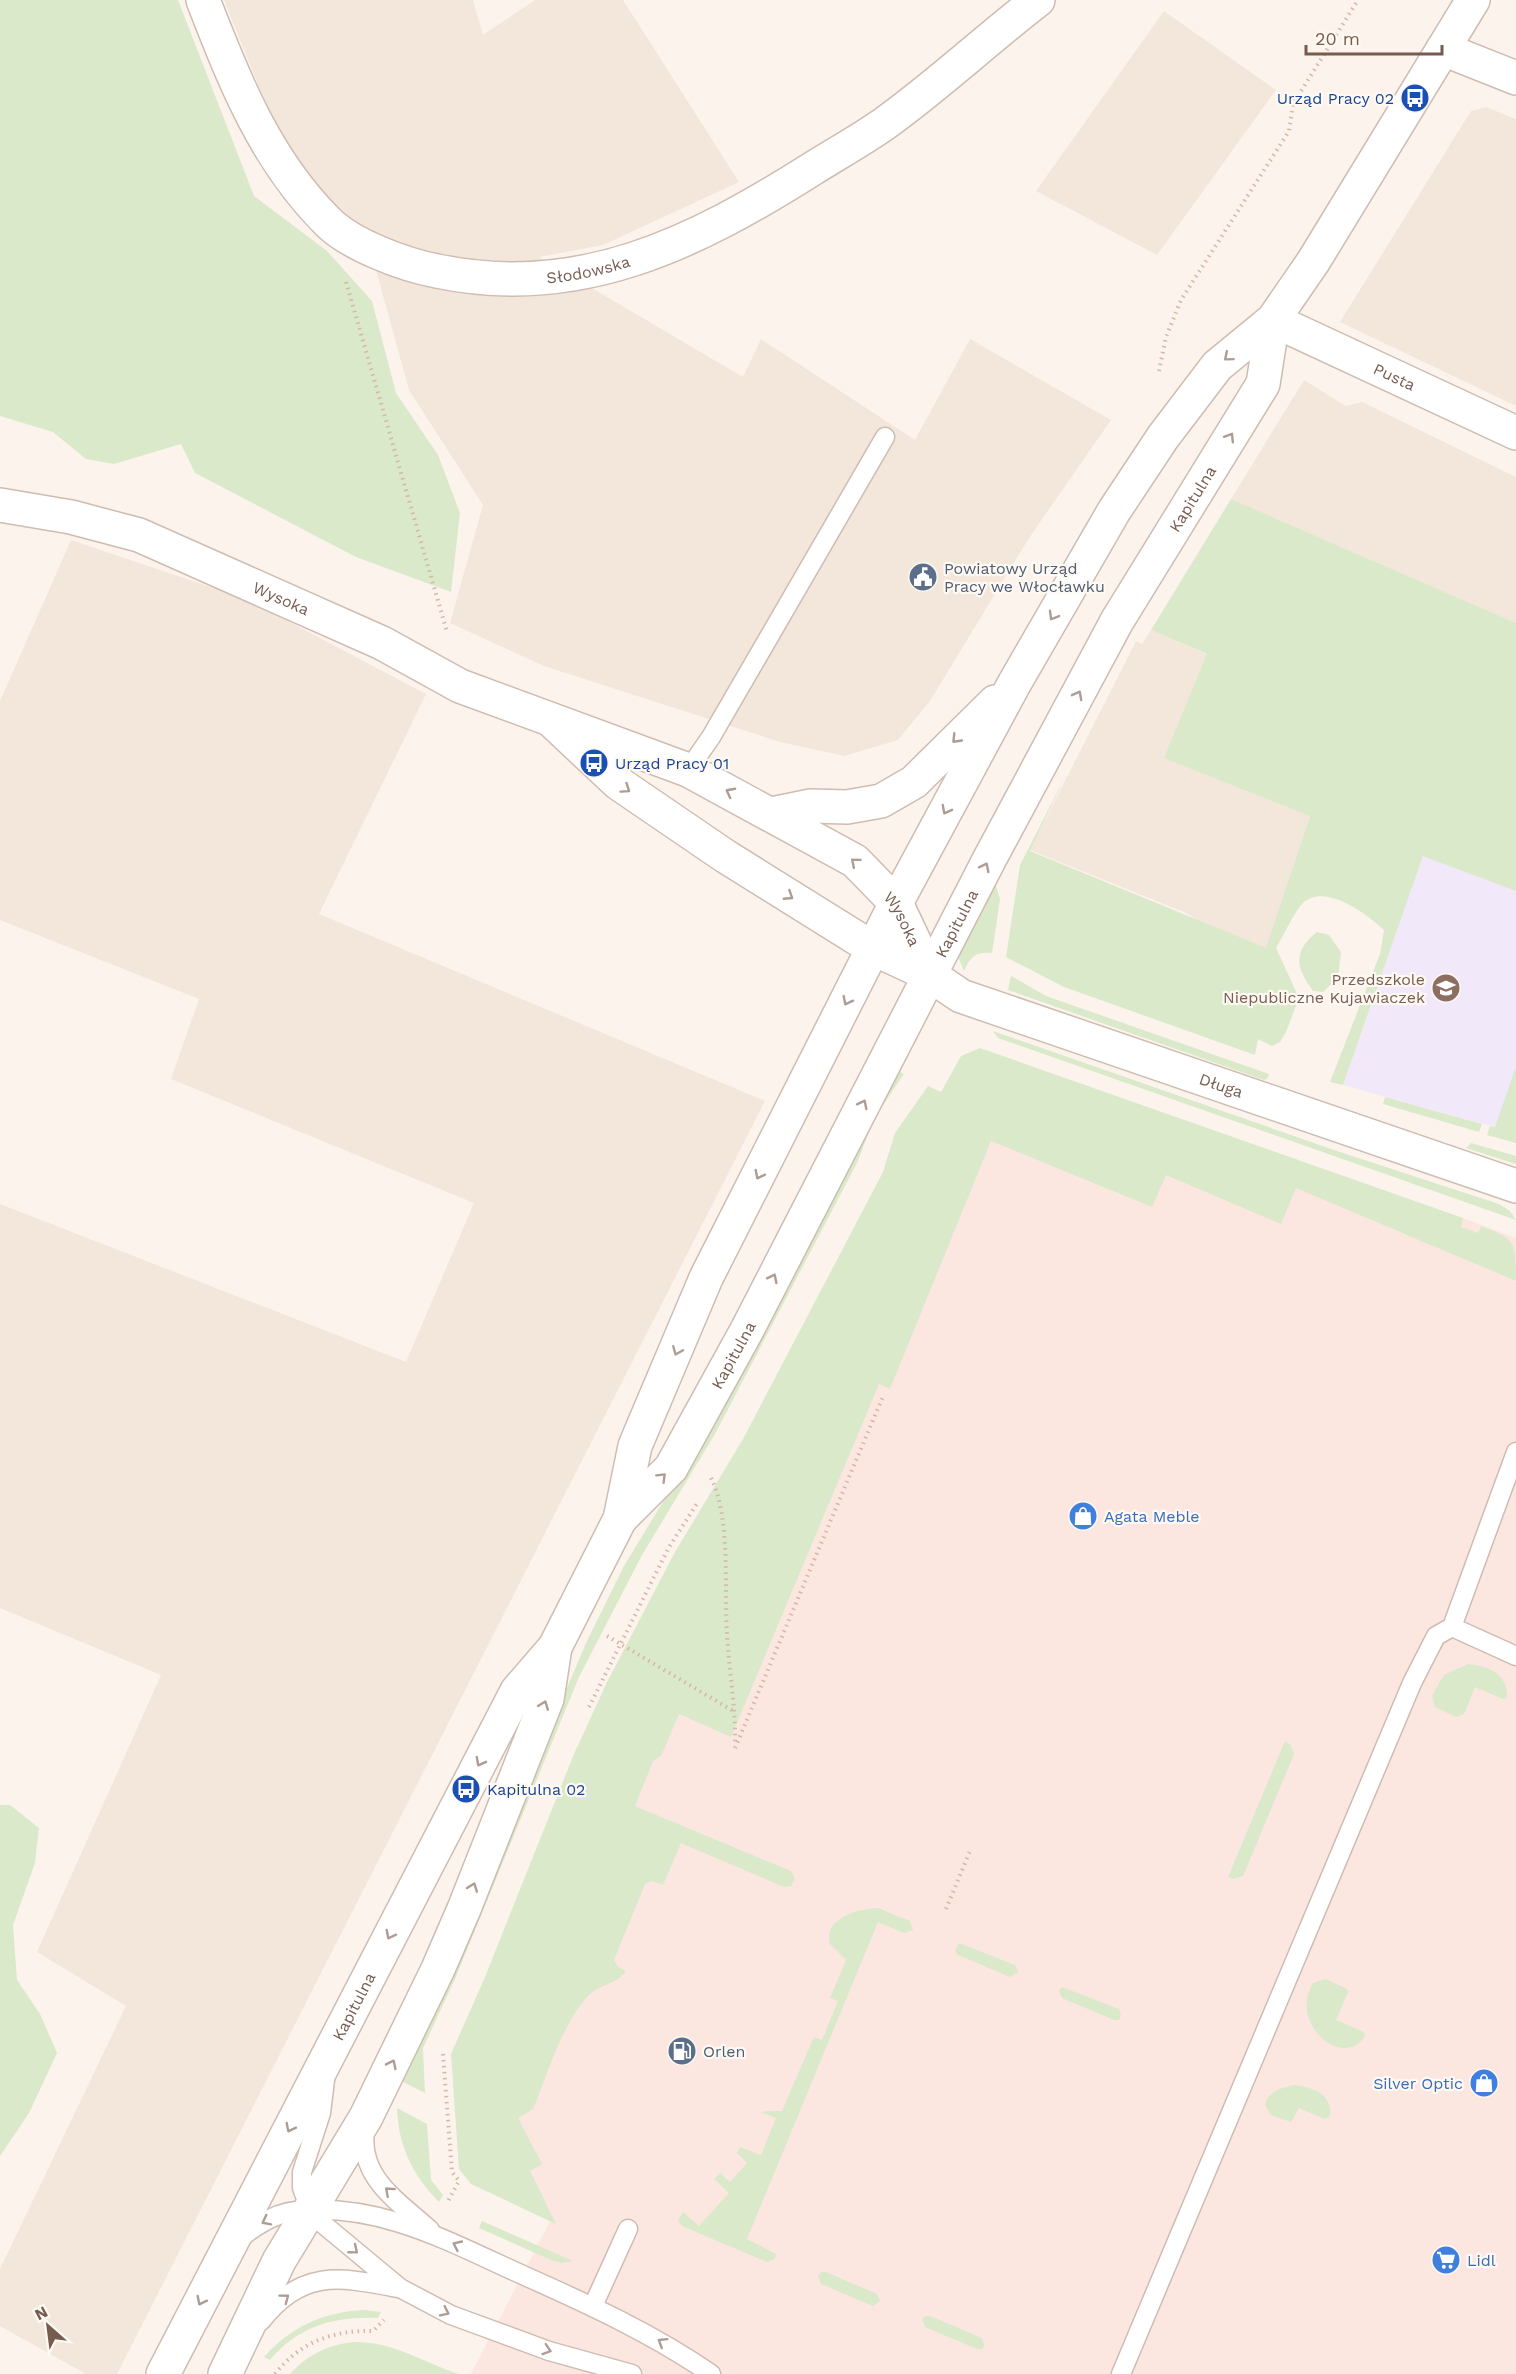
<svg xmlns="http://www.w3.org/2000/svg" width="1516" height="2374" font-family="'Work Sans',sans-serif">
<rect width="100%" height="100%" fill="#fcf4ec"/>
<!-- residential -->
<g fill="#f3e6da">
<path d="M224,0H473L483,35L535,0H623L739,182L603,245L539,257L743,377L761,339L915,440L970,339L1111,420L1029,538L930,701L898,740L844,756L780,742L544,666L450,623L483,505L409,390L365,230L320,198L284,149Z"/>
<path d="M1164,11L1276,90L1157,255L1036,191Z"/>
<path d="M1486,107L1516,119V406L1340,322L1471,111Z"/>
<path d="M1304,380L1346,406L1362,402L1516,477V623L1231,499Z"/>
<path d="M71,540L246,599L426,694L319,914L765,1101L117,2374H86L0,2326V2269L126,2006L37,1952L161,1675L0,1608V1204L406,1362L474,1203L171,1079L199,999L0,920V701Z"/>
<path d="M1151,630L1516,791V891L1310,816L1266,949L1202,923L1186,913L1030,850L1136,641L1142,644Z"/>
</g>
<!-- commercial -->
<path fill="#fbe7e0" d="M1046,1098L1353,1184L1463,1218L1516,1238V2374H471L550,2221L483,2186L658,1699L933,1166Z"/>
<!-- education -->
<path fill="#f1e8f9" d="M1423,856L1516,891V1133L1343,1085Z"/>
<!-- green -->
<g fill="#d9e9ca">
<path d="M0,0H178L254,196L327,251L372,301L396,393L438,455L460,513L451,592L356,557L195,473L181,444L114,464L86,459L53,432L0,416Z"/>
<path d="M1231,499L1516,623V891L1423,856L1343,1085L1330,1082L1380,954L1384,930C1368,915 1324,881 1302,904C1292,916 1284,935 1276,948L1299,998L1286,1032L1280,1042L1272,1046L1258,1039L1255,1055L1064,987L1006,957L1020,865L1066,775L1030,851L1266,948L1310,816L1164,758L1207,654L1151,630Z"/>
<path d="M993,877L1000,899L992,953C976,952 971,956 964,971L957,954Z"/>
<path d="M1317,932L1329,935L1341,952L1338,978L1323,992L1313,991C1295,967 1293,951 1317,932Z"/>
<path d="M1011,976L1046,996L1269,1074L1267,1079L1264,1080L1008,990Z"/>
<path d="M993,1031L1337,1151L1499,1204L1510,1211L1516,1220L998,1038Z"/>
<path d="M980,1048L1463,1218L1461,1227L1478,1233L1481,1226C1516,1239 1516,1242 1516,1281L1296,1188L1281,1224L1166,1175L1152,1207L991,1141L890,1389L879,1384L731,1737L679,1714L661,1756L653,1761L635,1806L791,1871L795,1879L791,1886L784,1887L681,1843L663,1885L652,1881L645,1884L614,1960L618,1967L626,1971C616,1985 599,1984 588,1996C561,2026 548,2073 533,2109L518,2118L542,2164L530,2171L556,2224L471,2184L459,2169L451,2054L485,1977L574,1754L607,1682L675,1552L743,1439L883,1172L895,1133L928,1086L941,1092L961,1056Z"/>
<path d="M1516,1067V1143L1487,1135L1490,1126L1495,1127Z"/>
<path d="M893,1068L904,1074L875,1117L857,1163L715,1434L642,1555L579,1677L455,1979L423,2048L425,2093L401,2081L586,1643L624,1566L678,1477Z"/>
<path d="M1385,1097L1482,1124L1479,1132L1383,1104Z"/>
<path d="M1471,1143L1516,1156V1164L1466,1148Z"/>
<path d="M1468,1664C1489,1666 1508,1674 1507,1698L1503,1699L1475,1687L1464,1714L1456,1717L1435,1707L1432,1696L1444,1675Z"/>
<path d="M1285,1741L1290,1744L1294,1754L1243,1876L1233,1879L1228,1877Z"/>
<path d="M0,1805H10L39,1828L35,1863L13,1925L17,1980L40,2014L57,2053L29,2113L0,2156Z"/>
<path d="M878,1908L910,1921L913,1930L904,1933L878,1922L747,2239L776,2254L775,2259L767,2262L682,2226L678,2221L683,2212L699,2226L729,2193L714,2179L720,2173L730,2182L747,2163L737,2153L740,2147L761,2155L776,2118L763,2113L764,2111H782L814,2037L822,2040L838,2001L830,1998L846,1960L830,1944C823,1917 859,1909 878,1908Z"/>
<path d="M959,1943L1015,1965L1018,1972L1010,1977L958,1955L955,1951Z"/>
<path d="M1326,1979L1347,1989L1348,1992L1336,2020L1364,2032L1365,2036C1342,2071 1288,2022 1313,1983Z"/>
<path d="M1062,1987L1119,2009L1121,2016L1119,2020H1114L1062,1998L1059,1991Z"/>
<path d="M1294,2085C1312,2087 1333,2094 1330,2116L1325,2119L1299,2108L1291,2122L1271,2115L1265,2105C1268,2091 1281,2088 1294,2085Z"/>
<path d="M397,2108L427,2124L431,2180L443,2195L439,2202C413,2176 398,2145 397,2108Z"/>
<path d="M482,2221L573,2261L562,2263L551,2260L479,2228Z"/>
<path d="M821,2272H826L877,2294L880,2301L873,2306L821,2284L818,2276Z"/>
<path d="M364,2310L381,2312L378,2318C335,2316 298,2326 270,2360L264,2357C291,2327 323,2312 364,2310Z"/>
<path d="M926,2316H930L982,2338L984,2345L982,2349H977L925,2327L922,2319Z"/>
<path d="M356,2342C395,2342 424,2363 459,2374H290C307,2355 331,2343 356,2342Z"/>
</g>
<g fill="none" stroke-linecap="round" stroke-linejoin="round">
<!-- service casing -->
<g stroke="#cebcb1" stroke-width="21">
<g id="service">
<path d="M688,770L711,737L885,437"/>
<path d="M1452,1627L1516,1656"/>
<path d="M325,2080L321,2113L302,2172V2188L306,2199L323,2224L400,2288L451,2315L549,2351L632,2374"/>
<path d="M365,2128C358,2178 397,2200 430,2230"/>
<path d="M239,2239C255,2226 275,2213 296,2211C380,2202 451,2243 525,2276C590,2305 653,2334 711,2374"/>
<path d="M593,2306L628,2229"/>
<path d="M261,2321C302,2268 340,2277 398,2288"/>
<path d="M1121,2374L1412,1683L1436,1636L1452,1627L1516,1452"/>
</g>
</g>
<!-- minor casing -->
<g stroke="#cebcb1" stroke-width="36">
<g id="minor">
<path id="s1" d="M203,0C234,80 265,159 327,221C350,245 405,265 437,271C579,301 695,243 812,169C836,154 861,140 884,124C937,86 986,40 1038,0"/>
<path id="s2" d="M1273,320L1516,433"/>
</g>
</g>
<!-- tertiary casing -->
<g stroke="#cebcb1" stroke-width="36">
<g id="tertiary">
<path d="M1443,49L1516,78"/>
<path id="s3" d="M0,505L71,517L139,535L382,643L460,686L688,770L855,861L896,903L930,975"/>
<path id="s4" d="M552,721L618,783L725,856L874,949L930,975L961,996L1516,1186"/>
<path d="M772,814L811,806L847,807L881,801L914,782L995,702"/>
<path id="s5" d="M620,1519L671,1468L747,1330L989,860L1117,621L1263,384L1273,320"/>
<path id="s6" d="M163,2374L517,1691L555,1647L620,1519L635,1446L706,1278L896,903L1014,684L1114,511L1163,437L1217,366L1273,320L1313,262L1473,0"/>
<path d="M225,2374L279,2261L366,2117L438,1969L464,1909L547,1699L555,1647"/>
</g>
</g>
<!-- path -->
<g stroke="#d5b6a7" stroke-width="4" stroke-dasharray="1.5 4.5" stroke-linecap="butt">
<path d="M346,282L447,632"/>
<path d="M1159,371L1166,337L1181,300L1289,131L1293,104L1358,0"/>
<path d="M711,1478C731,1517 724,1590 727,1634C729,1671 736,1707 735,1744"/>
<path d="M607,1636L735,1712"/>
<path d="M589,1707L669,1547L698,1502"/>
<path d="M735,1748L884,1394"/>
<path d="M946,1909L970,1851"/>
<path d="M443,2054L452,2172L459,2181L447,2203"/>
<path d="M275,2374C300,2342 333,2330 373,2331L384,2320"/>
</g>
<!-- service -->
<use href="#service" stroke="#fff" stroke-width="18"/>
<!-- minor -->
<use href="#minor" stroke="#fff" stroke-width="33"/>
<!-- tertiary -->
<use href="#tertiary" stroke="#fff" stroke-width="33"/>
</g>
<!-- one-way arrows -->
<defs><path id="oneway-chevron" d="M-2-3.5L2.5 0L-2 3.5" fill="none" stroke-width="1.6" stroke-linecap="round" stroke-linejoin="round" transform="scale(1.5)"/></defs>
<g stroke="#ad9d95">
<use href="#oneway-chevron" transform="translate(1228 357) rotate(140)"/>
<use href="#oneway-chevron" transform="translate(1230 437) rotate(-58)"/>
<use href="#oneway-chevron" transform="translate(1053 616) rotate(120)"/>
<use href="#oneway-chevron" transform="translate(1078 695) rotate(-62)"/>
<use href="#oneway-chevron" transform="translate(956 739) rotate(134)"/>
<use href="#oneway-chevron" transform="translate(626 789) rotate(34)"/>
<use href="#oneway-chevron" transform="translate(730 792) rotate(-152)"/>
<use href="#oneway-chevron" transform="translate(946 810) rotate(118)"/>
<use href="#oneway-chevron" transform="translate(855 862) rotate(-140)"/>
<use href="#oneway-chevron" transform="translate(985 867) rotate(-63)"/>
<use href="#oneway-chevron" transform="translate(789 896) rotate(33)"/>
<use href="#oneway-chevron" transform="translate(847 1001) rotate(117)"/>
<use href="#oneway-chevron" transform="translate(863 1104) rotate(-63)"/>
<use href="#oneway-chevron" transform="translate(759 1175) rotate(117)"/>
<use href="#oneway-chevron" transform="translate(773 1278) rotate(-63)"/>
<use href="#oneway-chevron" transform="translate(677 1351) rotate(112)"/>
<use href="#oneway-chevron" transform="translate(662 1477) rotate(-45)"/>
<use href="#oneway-chevron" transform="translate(544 1705) rotate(-69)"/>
<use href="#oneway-chevron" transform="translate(480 1762) rotate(118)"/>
<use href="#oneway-chevron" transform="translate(473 1887) rotate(-70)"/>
<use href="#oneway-chevron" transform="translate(390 1935) rotate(117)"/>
<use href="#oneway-chevron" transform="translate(392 2064) rotate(-64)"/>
<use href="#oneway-chevron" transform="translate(290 2128) rotate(117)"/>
<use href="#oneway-chevron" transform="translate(389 2191) rotate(-138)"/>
<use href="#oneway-chevron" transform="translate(266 2221) rotate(153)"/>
<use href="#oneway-chevron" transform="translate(457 2245) rotate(-155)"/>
<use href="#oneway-chevron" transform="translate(354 2250) rotate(39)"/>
<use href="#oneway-chevron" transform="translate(285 2298) rotate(-37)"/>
<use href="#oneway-chevron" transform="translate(201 2301) rotate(117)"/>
<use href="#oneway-chevron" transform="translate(445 2312) rotate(26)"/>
<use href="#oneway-chevron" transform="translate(662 2342) rotate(-148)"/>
<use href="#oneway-chevron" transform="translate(547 2350) rotate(18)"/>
</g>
<!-- icons -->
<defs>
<g id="bus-disc" transform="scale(1.5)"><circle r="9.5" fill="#1a4fb4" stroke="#fef9f2"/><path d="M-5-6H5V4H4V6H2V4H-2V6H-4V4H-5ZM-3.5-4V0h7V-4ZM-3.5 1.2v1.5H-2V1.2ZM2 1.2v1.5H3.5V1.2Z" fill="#fff"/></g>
<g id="civic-disc" transform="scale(1.5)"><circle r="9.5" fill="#5c6f8a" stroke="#fef9f2"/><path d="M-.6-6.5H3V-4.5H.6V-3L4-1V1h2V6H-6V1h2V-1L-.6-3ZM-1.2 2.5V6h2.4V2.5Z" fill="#fff"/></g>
<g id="school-disc" transform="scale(1.5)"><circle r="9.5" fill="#8d6e63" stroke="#fef9f2"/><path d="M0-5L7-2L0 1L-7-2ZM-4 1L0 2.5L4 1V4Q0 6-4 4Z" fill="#fff"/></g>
<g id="shop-disc" transform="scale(1.5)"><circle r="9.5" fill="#3f7fe0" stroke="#fef9f2"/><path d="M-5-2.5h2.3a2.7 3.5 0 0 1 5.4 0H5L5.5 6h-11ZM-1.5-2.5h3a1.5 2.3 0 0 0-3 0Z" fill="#fff"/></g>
<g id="fuel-disc" transform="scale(1.5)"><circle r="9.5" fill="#5c6f8a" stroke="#fef9f2"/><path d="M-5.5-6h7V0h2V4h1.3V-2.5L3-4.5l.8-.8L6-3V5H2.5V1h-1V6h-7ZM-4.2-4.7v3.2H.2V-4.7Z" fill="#fff"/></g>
<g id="supermarket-disc" transform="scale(1.5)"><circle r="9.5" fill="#3f7fe0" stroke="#fef9f2"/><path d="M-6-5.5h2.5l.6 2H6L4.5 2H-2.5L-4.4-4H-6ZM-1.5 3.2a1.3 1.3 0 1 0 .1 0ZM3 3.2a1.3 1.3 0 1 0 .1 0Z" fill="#fff"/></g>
</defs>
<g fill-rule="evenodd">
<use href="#bus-disc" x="1415" y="98"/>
<use href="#civic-disc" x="923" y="577"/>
<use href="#bus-disc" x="594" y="763"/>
<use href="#school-disc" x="1446" y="988"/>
<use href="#shop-disc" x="1083" y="1516"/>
<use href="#bus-disc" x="466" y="1789"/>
<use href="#fuel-disc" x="682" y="2051"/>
<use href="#shop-disc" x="1484" y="2083"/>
<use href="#supermarket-disc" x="1446" y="2260"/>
</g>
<g text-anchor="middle" stroke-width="4.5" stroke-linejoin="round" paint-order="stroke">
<!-- transit labels -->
<g font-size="16" fill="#164399" stroke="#fef9f2" text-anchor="start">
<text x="1394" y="104" text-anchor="end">Urząd Pracy 02</text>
<text x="615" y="769">Urząd Pracy 01</text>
<text x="487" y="1795">Kapitulna 02</text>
</g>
<!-- street labels -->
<g font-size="16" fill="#765b4f" stroke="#fef9f2">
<text dy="6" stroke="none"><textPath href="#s1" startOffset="530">Słodowska</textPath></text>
<text dy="6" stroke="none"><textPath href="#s2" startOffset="134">Pusta</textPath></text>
<text dy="6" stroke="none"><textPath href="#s5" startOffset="1173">Kapitulna</textPath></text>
<text dy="6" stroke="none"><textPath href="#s3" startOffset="298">Wysoka</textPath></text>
<text dy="6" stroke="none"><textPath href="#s3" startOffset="1006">Wysoka</textPath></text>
<text dy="6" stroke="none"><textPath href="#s5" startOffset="687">Kapitulna</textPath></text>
<text dy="6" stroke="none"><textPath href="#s4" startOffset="770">Długa</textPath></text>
<text dy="6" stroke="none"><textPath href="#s5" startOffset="201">Kapitulna</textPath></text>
<text dy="6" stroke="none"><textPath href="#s6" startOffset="414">Kapitulna</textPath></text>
</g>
<!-- service labels -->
<g font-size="16" fill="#4e5e75" stroke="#fef9f2" text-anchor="start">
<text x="944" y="574">Powiatowy Urząd<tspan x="944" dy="18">Pracy we Włocławku</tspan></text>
<text x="703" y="2057">Orlen</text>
</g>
<!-- education labels -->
<g font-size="16" fill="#785e54" stroke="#fef9f2" text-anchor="end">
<text x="1425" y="985">Przedszkole<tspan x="1425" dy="18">Niepubliczne Kujawiaczek</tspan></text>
</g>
<!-- shop labels -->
<g font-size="16" fill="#366cbe" stroke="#fef9f2" text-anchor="start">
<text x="1104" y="1522">Agata Meble</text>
<text x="1463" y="2089" text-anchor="end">Silver Optic</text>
<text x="1467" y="2266">Lidl</text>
</g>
</g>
<!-- north arrow -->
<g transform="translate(48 2326) rotate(332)" stroke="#fef9f2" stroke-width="4.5" paint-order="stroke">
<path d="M0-4.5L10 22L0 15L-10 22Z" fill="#765b4f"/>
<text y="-9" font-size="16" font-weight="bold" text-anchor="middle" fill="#765b4f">N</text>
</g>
<!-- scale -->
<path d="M1306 45v9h136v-9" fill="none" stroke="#765b4f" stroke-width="3"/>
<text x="1315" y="45" font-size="18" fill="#765b4f" stroke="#fef9f2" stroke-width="4.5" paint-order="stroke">20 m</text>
</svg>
